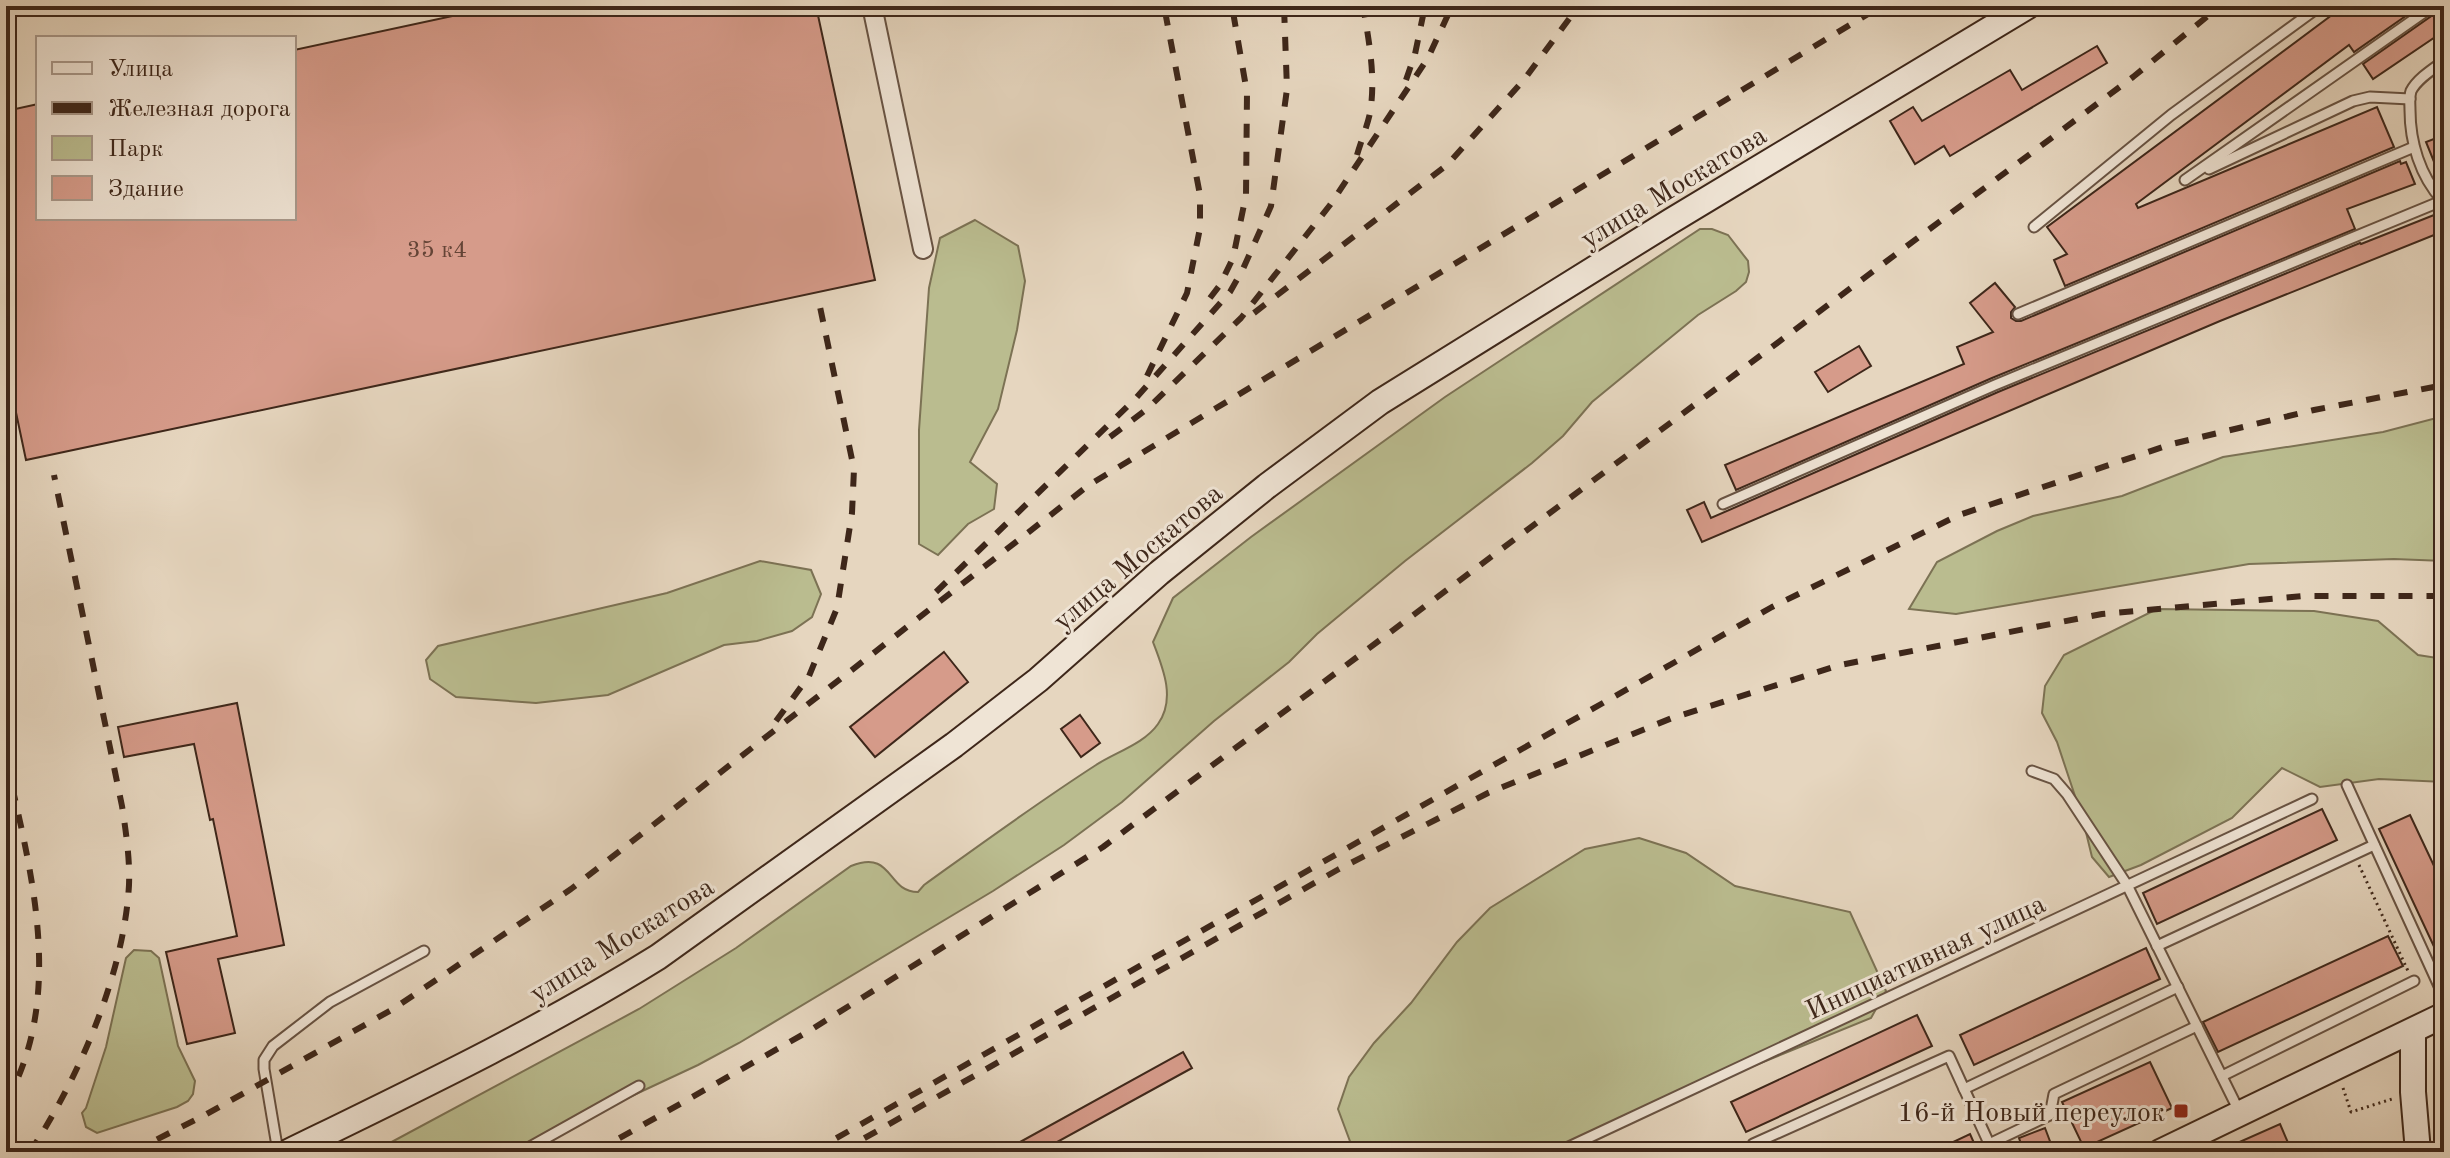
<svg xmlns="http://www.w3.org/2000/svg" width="2450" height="1158" font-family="'Old Standard TT',serif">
<rect width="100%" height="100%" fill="#e6d6bf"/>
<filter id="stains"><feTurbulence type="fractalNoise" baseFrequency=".0025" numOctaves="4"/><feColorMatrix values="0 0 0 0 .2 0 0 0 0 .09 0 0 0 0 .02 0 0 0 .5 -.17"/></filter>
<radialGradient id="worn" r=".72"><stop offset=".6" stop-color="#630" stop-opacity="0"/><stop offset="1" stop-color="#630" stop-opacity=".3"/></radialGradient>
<!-- green -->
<g fill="#babc8f" stroke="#7c7254" stroke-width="2">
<path d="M975,220L1018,246L1025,281L1017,330L998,409L970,462L997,484L994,509L968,524L938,555L919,544V430L929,288L940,238Z"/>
<path d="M1700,229H1712L1728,235L1748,261L1749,272L1746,282L1736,291L1698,315L1592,402L1563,436L1532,463L1405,561L1317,634L1289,662L1214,721L1122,802L1064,845L993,891L739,1043L698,1065L512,1152H373L639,1009L736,948L851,866C894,849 886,892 918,892L924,885C981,844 1037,803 1096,765C1116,752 1144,744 1158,724C1176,699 1163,668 1153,642L1173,598L1251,537L1445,397Z"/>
<path d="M2444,416V561L2394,559L2249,564L1956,614L1909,609L1937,562L1997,531L2033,516L2122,496L2223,457L2383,432Z"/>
<path d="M760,561L811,570L821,594L812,617L792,631L757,641L724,645L608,695L536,703L456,697L430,679L426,660L438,646L667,593Z"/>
<path d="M2157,609L2314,611L2378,621L2418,655L2444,659V782L2379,779L2320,787L2282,768L2232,818L2141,865L2109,877L2092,857L2083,820L2057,742L2042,713L2045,686L2064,655Z"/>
<path d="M1639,838L1686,853L1735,886L1850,912L1886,991L1871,1018L1660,1104L1558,1152H1458L1456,1150L1451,1152H1354L1338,1109L1349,1077L1374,1043L1411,1003L1457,942L1490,908L1585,849Z"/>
<path d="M134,950L151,951L159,958L178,1046L195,1081L193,1094L188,1101L177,1107L97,1133L86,1127L82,1113L86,1108L106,1047L126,958Z"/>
</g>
<!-- building -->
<g fill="#d69b8a" stroke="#3e271a" stroke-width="2">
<path d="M499,6H816L875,280L26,460L6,365V111L38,104V218H294V50Z"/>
<path d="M2344,6H2420L2354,52L2349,45L2136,204L2138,208L2377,107L2394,147L2065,286L2054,260L2067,254L2047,227Z"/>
<path d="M2440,6H2444V31L2373,79L2363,64L2437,12Z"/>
<path d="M2097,46L2107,63L1950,156L1944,146L1915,164L1890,121L1913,107L1922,121L2010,70L2022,90Z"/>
<path d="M2444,135V184H2443L2426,142Z"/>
<path d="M2400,161L2401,164L2406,162L2415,184L2347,209L2355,229L1992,378L1736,490L1725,465L1964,364L1957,347L1993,332L1970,303L1995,283L2015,307L2011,312V318L2016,321H2021Z"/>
<path d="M2444,211V231L2220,321L1702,542L1687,510L1704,502L1711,518L1998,392L2360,243L2361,244Z"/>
<path d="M1859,346L1871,366L1828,392L1815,372Z"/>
<path d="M944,652L968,682L875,757L850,727Z"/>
<path d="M237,703L284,945L218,959L235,1033L187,1044L166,952L237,936L213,819L210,820L194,744L124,757L118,727Z"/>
<path d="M1080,715L1100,743L1081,757L1061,729Z"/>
<path d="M2322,809L2337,840L2157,924L2143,893Z"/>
<path d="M2410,815L2444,887V968L2379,829Z"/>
<path d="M2388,936L2403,966L2218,1052L2203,1022Z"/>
<path d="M2146,948L2160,979L1974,1065L1960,1035Z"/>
<path d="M1917,1015L1932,1046L1746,1132L1731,1102Z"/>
<path d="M1183,1052L1192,1068L1039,1152H1002Z"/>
<path d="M2150,1062L2172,1108L2084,1148L2062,1102Z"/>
<path d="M2280,1124L2292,1152H2217Z"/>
<path d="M2045,1128L2054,1152H2024L2019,1138Z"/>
<path d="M1970,1134L1978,1152H1932Z"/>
</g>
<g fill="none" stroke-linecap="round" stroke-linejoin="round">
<!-- lane casing -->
<g stroke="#685343" stroke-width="13">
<g id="lane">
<path d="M2209,169L2353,101L2370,97L2410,99"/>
<path d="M2185,180L2433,6"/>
<path d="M2442,200C2420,176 2410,142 2410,110C2410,104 2409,97 2411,91C2417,79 2433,69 2444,61"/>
<path d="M2034,227L2171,115L2320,6"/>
<path d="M2018,314L2414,147"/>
<path d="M1723,504L1995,385L2444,200"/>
<path d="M2032,771L2054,779L2067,794L2127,885L2239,1111"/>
<path d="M2347,785L2444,997"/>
<path d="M2157,946L2374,845"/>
<path d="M2222,1076L2414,981"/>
<path d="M1964,1089L2178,987"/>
<path d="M1753,1144L1949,1056L1993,1152"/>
<path d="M1989,1144L2050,1115L2054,1094L2197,1026"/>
<path d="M278,1152L264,1069V1060L273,1046L330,1002L424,951"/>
<path d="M521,1152L639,1086"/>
<path d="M1558,1152L2312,799"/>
</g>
</g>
<!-- street casing -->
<g stroke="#685343" stroke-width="22">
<path id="street" d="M872,6L923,249"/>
</g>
<!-- secondary casing -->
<g stroke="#3e271a" stroke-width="28">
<g id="secondary">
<path d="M2413,1031V1092L2418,1152"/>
<path d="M288,1152C413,1091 539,1031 658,957L954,745L1038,680L1159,573L1267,486L1380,402L1671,221L2028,6"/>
<path d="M2160,1152L2444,1015"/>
</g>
</g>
<!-- path -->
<g stroke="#3e271a" stroke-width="3" stroke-dasharray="2 4" stroke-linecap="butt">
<path d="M2359,865L2408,971"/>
<path d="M2435,1084L2444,1080"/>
<path d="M2343,1088L2351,1112L2392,1099"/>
</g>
<!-- lane -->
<use href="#lane" stroke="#efe4d5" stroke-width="9"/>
<!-- street -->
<use href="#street" stroke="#efe4d5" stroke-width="18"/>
<!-- secondary -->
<use href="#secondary" stroke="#efe4d5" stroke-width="24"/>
<!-- rail -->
<g stroke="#3e271a" stroke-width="6" stroke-dasharray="14 14" stroke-linecap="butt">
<path d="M1406,80L1415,54L1425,6"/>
<path d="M1357,155C1361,141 1367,127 1370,113C1376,78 1369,41 1363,6"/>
<path d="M1210,298L1220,285L1233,258L1246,195L1247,93L1232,6"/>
<path d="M1254,313L1447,165L1523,81L1572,15L1575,6"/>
<path d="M1147,376L1187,293L1200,228V195L1164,6"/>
<path d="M1110,437L1147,409L1241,318L1330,205L1428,58L1452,6"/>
<path d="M936,592L1136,398L1230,292L1243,269L1271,206L1287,89L1284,6"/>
<path d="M776,721L809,676L837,608L852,513L854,469L819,302"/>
<path d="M6,760C31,871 66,995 6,1102"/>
<path d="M30,1152C79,1078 124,974 129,885C130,859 126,832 122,806L54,475"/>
<path d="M132,1152L205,1115L393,1009L571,889L1089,485L1881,6"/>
<path d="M595,1152L809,1031L1103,847L2133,77L2220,6"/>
<path d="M812,1152L1772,607L1959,515L2172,444L2314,410L2444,385"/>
<path d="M840,1152L1339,869L1488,793L1672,718L1840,665L2102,614L2304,596H2444"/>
</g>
</g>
<!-- markers -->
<rect fill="#8f2418" stroke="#efe4d5" stroke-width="3" x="2173" y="1103" width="16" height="16" rx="4"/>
<g text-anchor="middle" stroke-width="6" stroke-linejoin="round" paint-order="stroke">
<!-- number labels -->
<g font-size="24" fill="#644436">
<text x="437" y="257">35 к4</text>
</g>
<!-- street labels -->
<g font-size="28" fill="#3e271a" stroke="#efe4d5">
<text transform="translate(1673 186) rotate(-31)" y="10">улица Москатова</text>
<text transform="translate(1137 556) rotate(-40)" y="10">улица Москатова</text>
<text transform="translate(621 939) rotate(-32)" y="10">улица Москатова</text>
<text transform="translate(1925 956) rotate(-25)" y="10">Инициативная улица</text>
</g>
<!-- poi labels -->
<g font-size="28" fill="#3e271a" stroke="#efe4d5" text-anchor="end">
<text x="2165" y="1121">16-й Новый переулок</text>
</g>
</g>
<!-- margin -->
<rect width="2450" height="1158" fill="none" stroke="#e6d6bf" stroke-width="32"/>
<rect x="8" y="8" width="2434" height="1142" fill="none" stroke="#3e271a" stroke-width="4"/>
<rect x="16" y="16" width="2418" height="1126" fill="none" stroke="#3e271a" stroke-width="2"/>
<!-- legend -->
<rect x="36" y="36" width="260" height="184" fill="#efe4d5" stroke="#a8988a" stroke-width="2"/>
<rect x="52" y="62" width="40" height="12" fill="#efe4d5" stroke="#a8988a" stroke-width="2"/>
<text x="108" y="76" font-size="24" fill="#3e271a">Улица</text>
<rect x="52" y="102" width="40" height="12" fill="#3e271a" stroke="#a8988a" stroke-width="2"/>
<text x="108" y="116" font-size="24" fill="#3e271a">Железная дорога</text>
<rect x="52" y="136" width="40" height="24" fill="#babc8f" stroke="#a8988a" stroke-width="2"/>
<text x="108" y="156" font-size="24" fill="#3e271a">Парк</text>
<rect x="52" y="176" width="40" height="24" fill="#d69b8a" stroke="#a8988a" stroke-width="2"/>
<text x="108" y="196" font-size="24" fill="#3e271a">Здание</text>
<rect width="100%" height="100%" filter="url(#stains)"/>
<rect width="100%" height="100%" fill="url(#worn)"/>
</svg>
